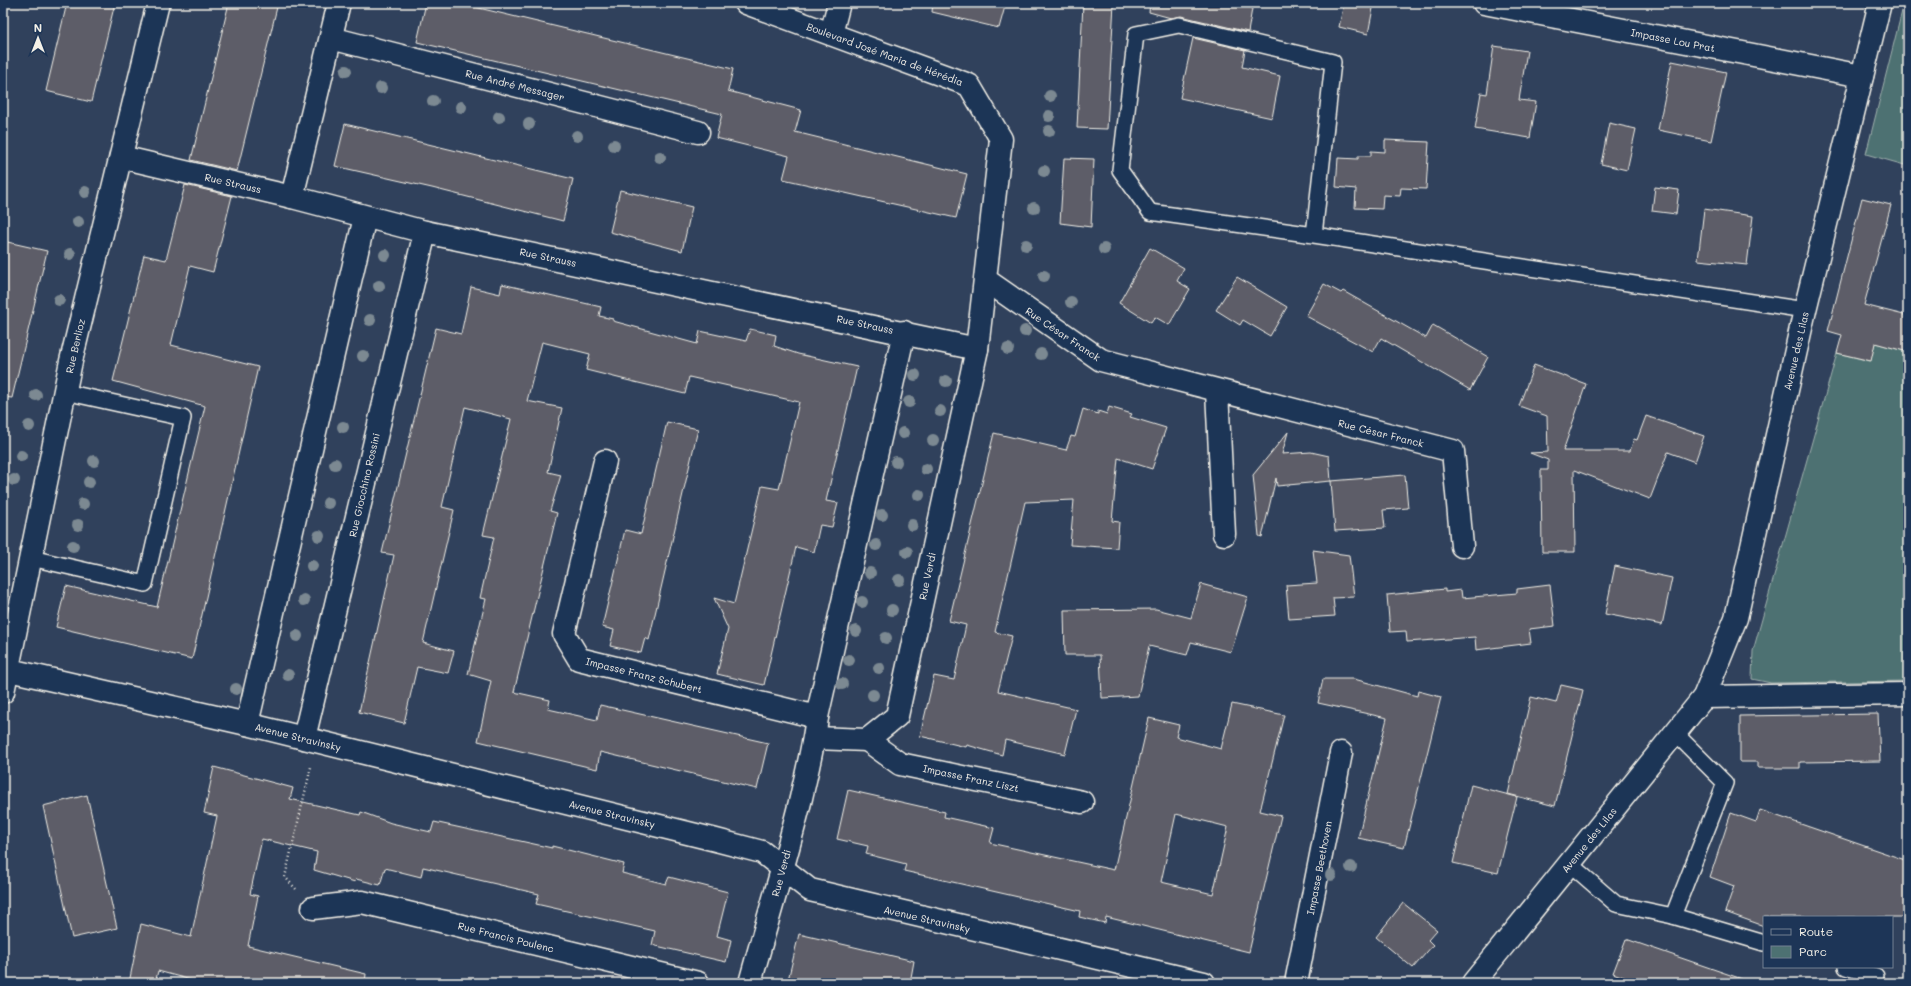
<svg xmlns="http://www.w3.org/2000/svg" width="1911" height="986" font-family="Mali,sans-serif">
<rect width="100%" height="100%" fill="#30415c"/>
<filter id="ink" filterUnits="userSpaceOnUse"><feTurbulence type="fractalNoise" baseFrequency=".025" numOctaves="2"/><feDisplacementMap in="SourceGraphic" scale="8" xChannelSelector="R" yChannelSelector="G"/><feConvolveMatrix kernelMatrix="1 2 1 2 8 2 1 2 1" color-interpolation-filters="sRGB"/></filter>
<g filter="url(#ink)">
<!-- green -->
<g fill="#4d7172" stroke="#a0b1ad">
<path d="M1904,3H1908V166L1866,154Z"/>
<path d="M1875,343L1908,352V681L1771,683L1752,679L1753,651L1837,353L1870,361Z"/>
</g>
<!-- building -->
<g fill="#5d5d67" stroke="#f4f1e8" fill-rule="evenodd">
<path d="M67,3H115L91,102L46,91Z"/>
<path d="M229,3H278L237,171L191,160Z"/>
<path d="M426,3H458L733,69L728,91L801,110L795,132L967,174L956,218L783,179L789,156L716,138L722,114L417,42Z"/>
<path d="M933,3H1006L999,28L932,12Z"/>
<path d="M1083,3H1114L1107,129L1077,128Z"/>
<path d="M1150,3H1253L1248,32L1181,16L1171,18L1149,12Z"/>
<path d="M1344,3H1374L1368,34L1339,27Z"/>
<path d="M1193,38L1245,50L1242,67L1280,76L1272,118L1180,98Z"/>
<path d="M1494,46L1527,51L1519,100L1536,102L1530,138L1475,129L1481,93L1487,94Z"/>
<path d="M1672,61L1726,72L1711,141L1658,130Z"/>
<path d="M1609,123L1636,129L1627,170L1601,164Z"/>
<path d="M345,124L573,179L563,221L432,188L335,166Z"/>
<path d="M1385,140L1429,142L1426,189L1401,188L1400,196L1383,195L1382,209L1355,208L1356,189L1336,187L1338,158L1358,159V156H1371V151L1385,152Z"/>
<path d="M1064,158L1094,159L1091,227L1060,223Z"/>
<path d="M185,185L232,196L213,272L190,266L171,345L258,367L192,659L56,627L66,586L157,607L205,406L113,381L144,255L166,260Z"/>
<path d="M1655,187L1679,190L1676,214L1652,211Z"/>
<path d="M620,190L692,207L682,251L610,232Z"/>
<path d="M1862,198L1891,205L1864,305L1908,316V352L1875,343L1871,361L1837,353L1842,335L1828,331Z"/>
<path d="M1704,209L1753,216L1747,265L1698,260Z"/>
<path d="M3,241L47,251L12,398L3,397Z"/>
<path d="M1150,248L1184,268L1177,281L1190,289L1169,325L1155,317L1151,323L1119,303Z"/>
<path d="M1237,277L1287,307L1270,336L1243,320L1240,325L1216,310Z"/>
<path d="M502,284L601,307L599,316L613,319V321L697,344L700,331L746,341L750,329L776,335L774,346L798,354L857,367L826,501L838,503L832,527L820,525L814,552L796,547L764,685L717,674L728,629L714,598L734,604L762,486L779,489L799,402L689,377L685,394L626,380L586,370L590,354L542,342L527,401L562,408L548,472L561,475L550,511L557,513L514,692L550,700L548,709L597,720L600,705L768,743L757,789L600,752L597,769L478,741L491,681L468,674L486,599L480,598L494,537L483,535L511,419L465,407L442,507L454,510L423,643L454,651L448,673L417,667L404,723L359,712L394,555L382,553L436,328L461,334L471,287L500,294Z"/>
<path d="M1324,284L1341,293L1343,291L1426,338L1433,325L1488,357L1470,390L1381,338L1373,352L1306,316Z"/>
<path d="M1534,365L1586,384L1563,451H1630L1634,439L1637,440L1646,416L1704,436L1695,462L1668,452L1650,499L1574,470L1575,552H1542L1541,470H1548V460L1530,453L1548,452L1547,416L1519,406Z"/>
<path d="M1109,407L1132,414L1130,417L1166,428L1152,469L1118,458L1112,521L1119,522L1117,548L1070,545L1074,500L1025,502L995,632L1012,636L998,691L1076,709L1065,754L1005,740L1002,755L967,745L966,747L920,736L934,676L954,680L966,625L949,621L994,433L1066,450L1071,436L1075,437L1083,409L1098,414V411L1107,414Z"/>
<path d="M667,422L698,429L649,640L645,638L641,653L610,646L614,630L602,627L625,530L641,534Z"/>
<path d="M1288,432L1282,454L1311,452L1329,456L1331,481L1277,486L1276,478L1262,537L1259,536L1253,475Z"/>
<path d="M1405,475L1408,508L1383,510L1385,528L1335,531L1331,481Z"/>
<path d="M1313,550L1349,555L1354,597L1333,598L1335,616L1289,619L1286,585L1317,583Z"/>
<path d="M1615,566L1672,578L1662,625L1605,614Z"/>
<path d="M1201,584L1248,597L1231,652L1191,642L1187,655L1149,646L1138,696L1102,698L1100,655H1065L1064,610L1156,609L1191,618Z"/>
<path d="M1550,585L1555,626L1529,629L1531,643L1476,650L1475,637L1407,642L1406,631L1390,632L1387,595L1445,589V592L1461,590L1462,598L1517,593V589Z"/>
<path d="M1323,679H1354L1417,696L1418,691L1441,697L1404,848L1358,838L1387,718L1318,703Z"/>
<path d="M1561,685L1583,690L1555,806L1508,794L1531,697L1556,703Z"/>
<path d="M1232,704L1284,715L1260,811L1281,816L1249,952L1106,917L1105,923L1079,917L1080,911L904,871L906,864L866,854L868,846L837,839L848,790L945,812L944,817L994,828L990,843L1114,870L1149,718L1179,725L1176,737L1221,749ZM1176,814L1228,827L1213,894L1161,882Z"/>
<path d="M1878,714L1880,761L1800,762V768H1758V762H1740V716Z"/>
<path d="M214,767L293,788L290,799L360,815L361,812L391,823L431,832L434,822L552,848V846L624,864L622,873L666,884L669,877L728,892L717,936L731,940L726,962L652,945L655,931L536,904L539,894L423,867L421,877L385,868L380,885L356,879L355,882L314,870L317,852L262,839L250,894L258,896L248,946L366,974L365,983H202L158,971L155,983H129L141,924L191,937L217,816L204,813Z"/>
<path d="M1471,785L1517,797L1498,873L1453,863Z"/>
<path d="M87,795L117,928L72,938L43,806Z"/>
<path d="M1760,810L1908,861V917H1764V926L1725,912L1734,886L1710,877L1731,813L1756,822Z"/>
<path d="M1403,903L1437,930L1428,940L1433,945L1413,968L1376,937Z"/>
<path d="M799,934L914,961L910,983H800L788,980Z"/>
<path d="M1626,939L1742,979L1741,983H1640L1613,973Z"/>
</g>
<g fill="none" stroke-linecap="round" stroke-linejoin="round">
<!-- lane casing -->
<g stroke="#f4f1e8" stroke-width="18">
<g id="lane">
<path d="M1314,235L1150,212L1120,170L1136,34L1179,25L1333,62L1314,235L1805,310"/>
<path d="M31,558L145,584L183,418L65,392"/>
<path d="M1570,864L1616,904L1673,916L1725,783L1675,733"/>
<path d="M1673,916L1764,943"/>
<path d="M1846,967L1876,976"/>
</g>
</g>
<!-- street casing -->
<g stroke="#f4f1e8" stroke-width="25">
<g id="street">
<path d="M746,3L969,85L1001,139L977,349L897,716L867,740L815,738"/>
<path d="M1484,3L1862,76"/>
<path d="M831,34L839,3"/>
<path d="M331,38L698,132"/>
<path d="M121,157L292,197L425,232L977,349"/>
<path d="M292,197L339,3"/>
<path d="M986,280L1101,360L1453,451L1462,546"/>
<path d="M1217,391L1224,534"/>
<path d="M605,461L564,634L579,659L817,717"/>
<path d="M9,670L247,724L712,839L762,852L810,890L1204,983"/>
<path d="M3,692L71,361L158,3"/>
<path d="M1704,697L1908,694"/>
<path d="M247,724L365,217"/>
<path d="M304,738L425,232"/>
<path d="M867,740L900,764L1082,802"/>
<path d="M313,908L362,902L698,983"/>
<path d="M750,983C767,921 786,860 801,798C807,771 814,744 817,717L904,332"/>
<path d="M1296,983L1341,753"/>
</g>
</g>
<!-- secondary casing -->
<g stroke="#f4f1e8" stroke-width="25">
<path id="secondary" d="M1473,983L1704,697L1736,618L1805,310L1880,3"/>
</g>
<!-- path -->
<path stroke="#f4f1e8" stroke-width="2.5" stroke-dasharray="1 3" stroke-linecap="butt" d="M296,889L285,877L311,767"/>
<!-- lane -->
<use href="#lane" stroke="#1d3557" stroke-width="15"/>
<!-- street -->
<use href="#street" stroke="#1d3557" stroke-width="22"/>
<!-- secondary -->
<use href="#secondary" stroke="#1d3557" stroke-width="22"/>
</g>
<!-- trees -->
<g fill="#7c8992">
<circle cx="346" cy="71" r="6"/>
<circle cx="381" cy="88" r="6"/>
<circle cx="1050" cy="96" r="6"/>
<circle cx="433" cy="101" r="6"/>
<circle cx="461" cy="107" r="6"/>
<circle cx="1049" cy="116" r="6"/>
<circle cx="499" cy="117" r="6"/>
<circle cx="529" cy="124" r="6"/>
<circle cx="1049" cy="131" r="6"/>
<circle cx="577" cy="136" r="6"/>
<circle cx="614" cy="145" r="6"/>
<circle cx="660" cy="157" r="6"/>
<circle cx="1044" cy="171" r="6"/>
<circle cx="85" cy="192" r="6"/>
<circle cx="1034" cy="208" r="6"/>
<circle cx="78" cy="222" r="6"/>
<circle cx="1026" cy="245" r="6"/>
<circle cx="1104" cy="249" r="6"/>
<circle cx="70" cy="254" r="6"/>
<circle cx="385" cy="255" r="6"/>
<circle cx="1044" cy="276" r="6"/>
<circle cx="379" cy="286" r="6"/>
<circle cx="59" cy="300" r="6"/>
<circle cx="1071" cy="302" r="6"/>
<circle cx="370" cy="320" r="6"/>
<circle cx="1025" cy="331" r="6"/>
<circle cx="1008" cy="349" r="6"/>
<circle cx="1041" cy="354" r="6"/>
<circle cx="363" cy="356" r="6"/>
<circle cx="915" cy="375" r="6"/>
<circle cx="946" cy="381" r="6"/>
<circle cx="36" cy="395" r="6"/>
<circle cx="909" cy="402" r="6"/>
<circle cx="940" cy="411" r="6"/>
<circle cx="29" cy="426" r="6"/>
<circle cx="343" cy="427" r="6"/>
<circle cx="903" cy="433" r="6"/>
<circle cx="933" cy="440" r="6"/>
<circle cx="21" cy="456" r="6"/>
<circle cx="94" cy="461" r="6"/>
<circle cx="896" cy="462" r="6"/>
<circle cx="335" cy="464" r="6"/>
<circle cx="926" cy="469" r="6"/>
<circle cx="14" cy="480" r="6"/>
<circle cx="89" cy="482" r="6"/>
<circle cx="919" cy="495" r="6"/>
<circle cx="328" cy="503" r="6"/>
<circle cx="83" cy="504" r="6"/>
<circle cx="882" cy="515" r="6"/>
<circle cx="78" cy="525" r="6"/>
<circle cx="912" cy="525" r="6"/>
<circle cx="319" cy="536" r="6"/>
<circle cx="876" cy="545" r="6"/>
<circle cx="73" cy="546" r="6"/>
<circle cx="907" cy="552" r="6"/>
<circle cx="312" cy="566" r="6"/>
<circle cx="870" cy="573" r="6"/>
<circle cx="899" cy="580" r="6"/>
<circle cx="304" cy="600" r="6"/>
<circle cx="862" cy="602" r="6"/>
<circle cx="892" cy="610" r="6"/>
<circle cx="856" cy="631" r="6"/>
<circle cx="297" cy="636" r="6"/>
<circle cx="886" cy="638" r="6"/>
<circle cx="849" cy="660" r="6"/>
<circle cx="879" cy="668" r="6"/>
<circle cx="288" cy="675" r="6"/>
<circle cx="842" cy="684" r="6"/>
<circle cx="236" cy="689" r="6"/>
<circle cx="873" cy="695" r="6"/>
<circle cx="1351" cy="867" r="6"/>
<circle cx="1331" cy="875" r="6"/>
</g>
</g>
<g text-anchor="middle" stroke-width="3" stroke-linejoin="round" paint-order="stroke">
<!-- street labels -->
<g font-size="10" fill="#f4f1e8" stroke="#1d3557">
<text transform="translate(1673 40) rotate(11)" y="4">Impasse Lou Prat</text>
<text transform="translate(885 54) rotate(20)" y="4">Boulevard José Maria de Hérédia</text>
<text transform="translate(515 85) rotate(14)" y="4">Rue André Messager</text>
<text transform="translate(233 183) rotate(13)" y="4">Rue Strauss</text>
<text transform="translate(548 257) rotate(12)" y="4">Rue Strauss</text>
<text transform="translate(865 324) rotate(12)" y="4">Rue Strauss</text>
<text transform="translate(1063 334) rotate(34)" y="4">Rue César Franck</text>
<text transform="translate(75 346) rotate(-77)" y="4">Rue Berlioz</text>
<text transform="translate(1796 351) rotate(-77)" y="4">Avenue des Lilas</text>
<text transform="translate(1381 433) rotate(14)" y="4">Rue César Franck</text>
<text transform="translate(364 485) rotate(-77)" y="4">Rue Giocchino Rossini</text>
<text transform="translate(927 576) rotate(-78)" y="4">Rue Verdi</text>
<text transform="translate(644 675) rotate(14)" y="4">Impasse Franz Schubert</text>
<text transform="translate(298 737) rotate(14)" y="4">Avenue Stravinsky</text>
<text transform="translate(971 778) rotate(12)" y="4">Impasse Franz Liszt</text>
<text transform="translate(612 814) rotate(14)" y="4">Avenue Stravinsky</text>
<text transform="translate(1589 840) rotate(-51)" y="4">Avenue des Lilas</text>
<text transform="translate(1319 868) rotate(-79)" y="4">Impasse Beethoven</text>
<text transform="translate(781 873) rotate(-75)" y="4">Rue Verdi</text>
<text transform="translate(927 919) rotate(13)" y="4">Avenue Stravinsky</text>
<text transform="translate(506 937) rotate(14)" y="4">Rue Francis Poulenc</text>
</g>
</g>
<!-- margin -->
<rect width="1911" height="986" fill="none" stroke="#1d3557" stroke-width="16"/>
<rect x="8" y="8" width="1895" height="970" fill="none" stroke="#f4f1e8" stroke-width="1.5" filter="url(#ink)"/>
<!-- legend -->
<rect x="1763" y="916" width="130" height="52" fill="#1d3557" stroke="#738091"/>
<rect x="1771" y="929" width="20" height="6" fill="#1d3557" stroke="#738091"/>
<text x="1799" y="936" font-size="12" fill="#f4f1e8">Route</text>
<rect x="1771" y="946" width="20" height="12" fill="#4d7172" stroke="#738091"/>
<text x="1799" y="956" font-size="12" fill="#f4f1e8">Parc</text>
<!-- north arrow -->
<g transform="translate(38 38)" stroke="#1d3557" stroke-width="3" paint-order="stroke">
<path d="M0-3L7 15L0 10L-7 15Z" fill="#f4f1e8"/>
<text y="-6" font-size="11" font-weight="bold" text-anchor="middle" fill="#f4f1e8">N</text>
</g>
</svg>
